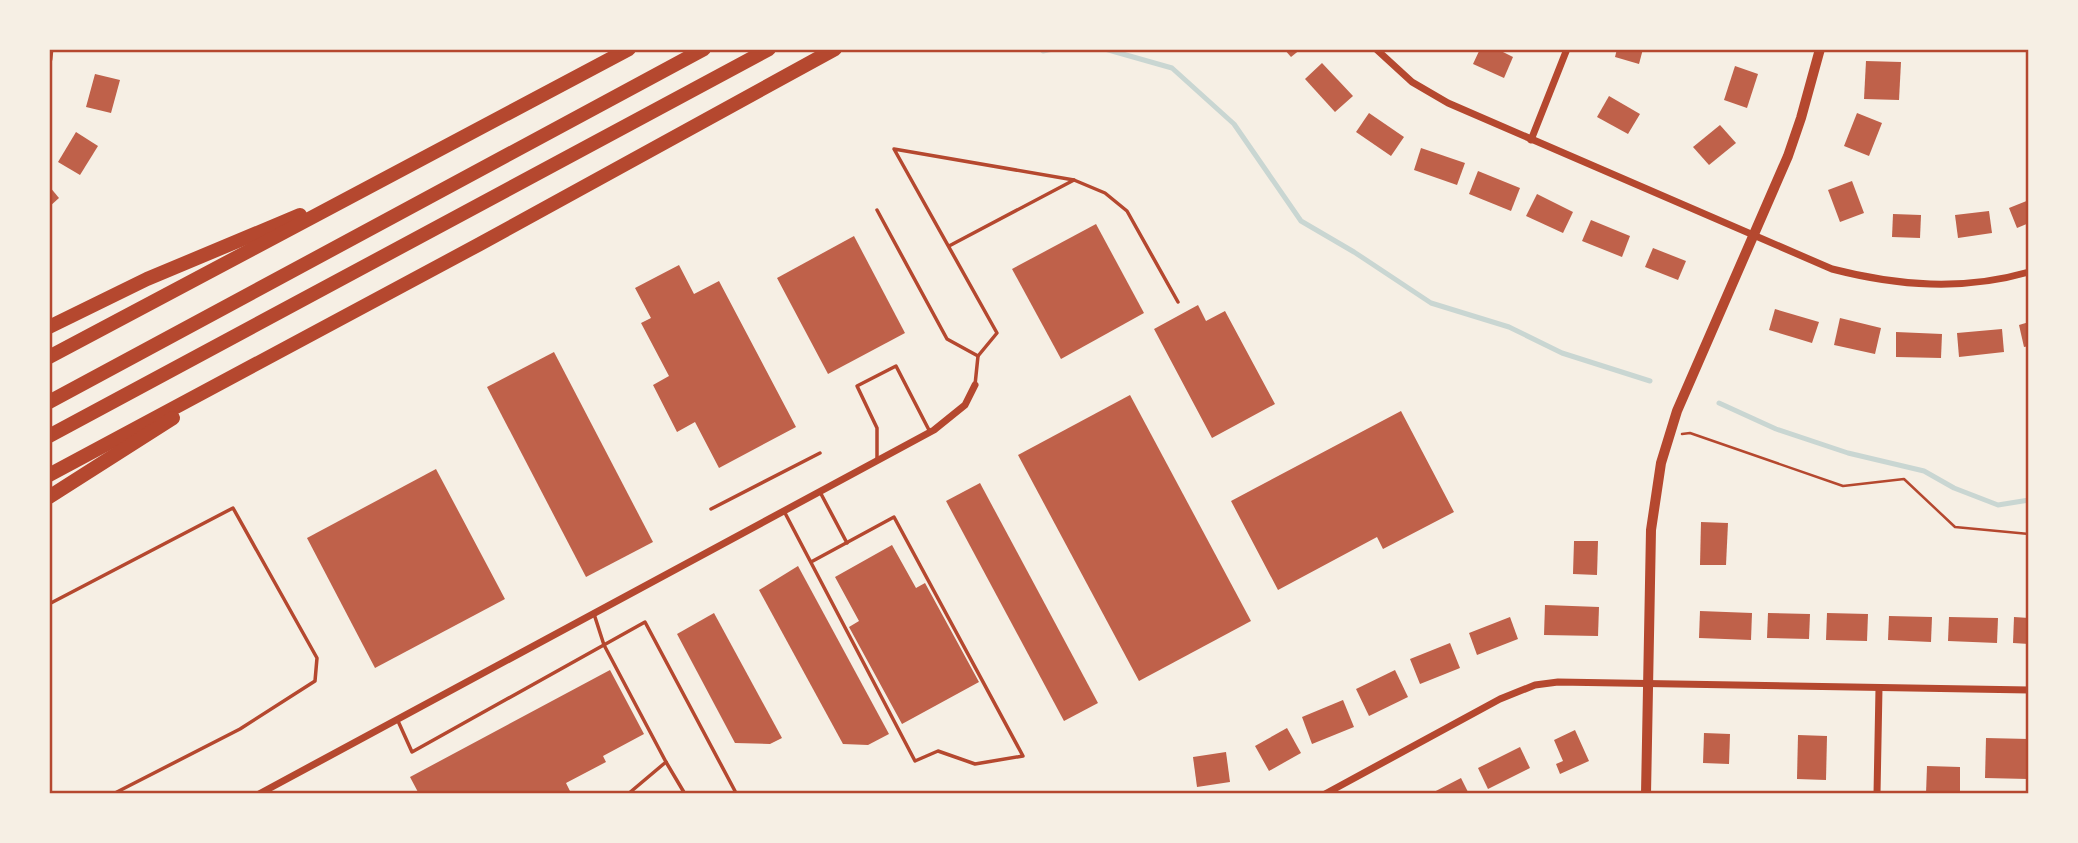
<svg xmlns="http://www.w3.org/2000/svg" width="2078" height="843" font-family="'Fira Sans Condensed',sans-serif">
<rect width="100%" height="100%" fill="#f6efe4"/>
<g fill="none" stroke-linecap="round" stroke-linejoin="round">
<!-- stream -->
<g stroke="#c9d6d2" stroke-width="5">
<path d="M1041,49L1043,51L1053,49"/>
<path d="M1105,49L1172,68L1234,124L1301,221L1354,252L1431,303L1509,327L1562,353L1650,381"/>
<path d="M1719,403L1776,429L1848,453L1924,471L1954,488L1998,505L2029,500"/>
</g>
</g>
<!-- building -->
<g fill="#bf614a">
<path d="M1284,49H1301L1291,57Z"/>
<path d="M1480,49H1497L1513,57L1504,78L1473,64Z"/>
<path d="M1617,49H1643L1639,64L1615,57Z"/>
<path d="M1866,61L1901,62L1899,100L1864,99Z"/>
<path d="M1322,63L1353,96L1335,112L1305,79Z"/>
<path d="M1735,66L1758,74L1747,108L1724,100Z"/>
<path d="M95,74L120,80L111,113L86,107Z"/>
<path d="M1609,96L1640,114L1628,134L1597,117Z"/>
<path d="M1369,113L1404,137L1391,156L1356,132Z"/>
<path d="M1857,113L1882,123L1869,156L1844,146Z"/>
<path d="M1720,125L1736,143L1709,165L1693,147Z"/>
<path d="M76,132L98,146L80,175L58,162Z"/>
<path d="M1421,148L1465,163L1457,185L1414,170Z"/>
<path d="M1478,171L1520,188L1511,211L1469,194Z"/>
<path d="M1852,181L1864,213L1840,222L1828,190Z"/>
<path d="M49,186L59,198L49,207Z"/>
<path d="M1537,194L1573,212L1563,233L1526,216Z"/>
<path d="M2029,200V223L2017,228L2009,208Z"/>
<path d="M1989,211L1992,233L1958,238L1955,215Z"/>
<path d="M1893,214L1921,215L1920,238L1892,237Z"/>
<path d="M1591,220L1630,236L1622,257L1582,241Z"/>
<path d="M1096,224L1144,313L1061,359L1012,269Z"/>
<path d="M854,236L905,333L828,374L777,278Z"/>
<path d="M1653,248L1686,261L1678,280L1645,267Z"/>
<path d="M679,265L694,294L719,281L796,427L719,468L695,422L677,432L653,385L669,376L641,323L651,318L635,288Z"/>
<path d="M1198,305L1206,321L1225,311L1275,404L1212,438L1154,329Z"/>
<path d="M1775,309L1819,322L1812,343L1769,330Z"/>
<path d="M1840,318L1881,328L1875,354L1834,345Z"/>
<path d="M2029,322V346L2024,347L2019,325Z"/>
<path d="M2002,329L2004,352L1959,357L1957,333Z"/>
<path d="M1896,332L1942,334L1941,358L1896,357Z"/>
<path d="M554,352L653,542L586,577L487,387Z"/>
<path d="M1130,395L1251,621L1139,681L1018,455Z"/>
<path d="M1401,411L1454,512L1383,549L1377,537L1278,590L1231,501Z"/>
<path d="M436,469L505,599L375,668L307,538Z"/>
<path d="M980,483L1098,703L1064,721L946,501Z"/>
<path d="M1701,522L1728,523L1726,565H1700Z"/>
<path d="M1574,541H1598L1597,575L1573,574Z"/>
<path d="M892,545L916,588L925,583L979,682L902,724L849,627L859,621L835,577Z"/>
<path d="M798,566L889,734L868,745L843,744L759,590Z"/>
<path d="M1545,605L1599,607L1598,636L1544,635Z"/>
<path d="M1700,611L1752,613L1751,640L1699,638Z"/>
<path d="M714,613L782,738L770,744L735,743L677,634Z"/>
<path d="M1768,613L1810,614L1809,639L1767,638Z"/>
<path d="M1827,613L1868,614L1867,641L1826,640Z"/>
<path d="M1889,616L1932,617L1931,642L1888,640Z"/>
<path d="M1510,617L1518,639L1477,655L1469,633Z"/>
<path d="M1949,617L1998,618L1997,643L1948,641Z"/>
<path d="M2014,617L2029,618V644L2013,643Z"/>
<path d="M1450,643L1460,668L1420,684L1410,659Z"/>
<path d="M610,670L644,734L603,756L606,762L566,783L571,793L419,794L410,777Z"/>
<path d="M1395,670L1408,697L1369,716L1356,689Z"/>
<path d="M1343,700L1354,727L1312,744L1302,717Z"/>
<path d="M1287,728L1301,753L1269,771L1255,746Z"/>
<path d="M1575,730L1589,761L1560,774L1556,764L1563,761L1554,740Z"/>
<path d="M1704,733L1730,734L1729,764L1703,763Z"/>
<path d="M1798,735L1827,736L1826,780L1797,779Z"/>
<path d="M1986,738L2029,739L2028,779L1985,778Z"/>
<path d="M1520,747L1530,768L1488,789L1478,768Z"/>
<path d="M1226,752L1230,782L1197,787L1193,757Z"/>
<path d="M1927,766L1960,767V794H1926Z"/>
<path d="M1461,778L1469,794H1430Z"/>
</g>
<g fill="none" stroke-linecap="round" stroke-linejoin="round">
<!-- path -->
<path stroke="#b5482f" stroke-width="2.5" d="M1682,434L1690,433L1843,486L1904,479L1955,527L2029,534"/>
<!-- service -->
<g stroke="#b5482f" stroke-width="3.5">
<path d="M1074,180L1105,193L1127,211L1178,302"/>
<path d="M877,210L947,339L978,356L975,385"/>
<path d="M949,246L1074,180L894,149L997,333L978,356"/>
<path d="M877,458V428L857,386L896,366L930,432"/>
<path d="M820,492L847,543"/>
<path d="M711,509L820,453"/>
<path d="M785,513L915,761L938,751L975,764L1023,756L894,517L811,562"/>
<path d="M49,604L233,508L317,658L315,681L240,729L113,794"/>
<path d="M594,614L604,645L666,762L628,794"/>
<path d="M398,721L412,752L645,622L735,791"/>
<path d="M666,762L685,794"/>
</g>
<!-- minor -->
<g stroke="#b5482f" stroke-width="7">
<path d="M1376,49L1412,82L1448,103L1832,269C1898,286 1963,291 2029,272"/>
<path d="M49,59L50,49"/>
<path d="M1531,140L1567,49"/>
<path d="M259,794L934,430L965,405L975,385"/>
<path d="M1325,794L1500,699L1535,685L1558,682L2029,690"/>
<path d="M1877,794L1879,688"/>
</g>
<!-- tertiary -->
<path stroke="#b5482f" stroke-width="10" d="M1646,794L1651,530L1661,463L1677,411L1788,156L1801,118L1820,49"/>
<!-- motorway -->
<g stroke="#b5482f" stroke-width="14">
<path d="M49,327L147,279L300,215"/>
<path d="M49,357L629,49"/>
<path d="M49,402L704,49"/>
<path d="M49,436L769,49"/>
<path d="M49,475L478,245L835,49"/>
<path d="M49,497L173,418"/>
</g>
</g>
<!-- border -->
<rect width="2078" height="843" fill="none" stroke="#f6efe4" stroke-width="102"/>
<rect x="51" y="51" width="1976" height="741" fill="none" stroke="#b5482f" stroke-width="2.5"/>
</svg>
